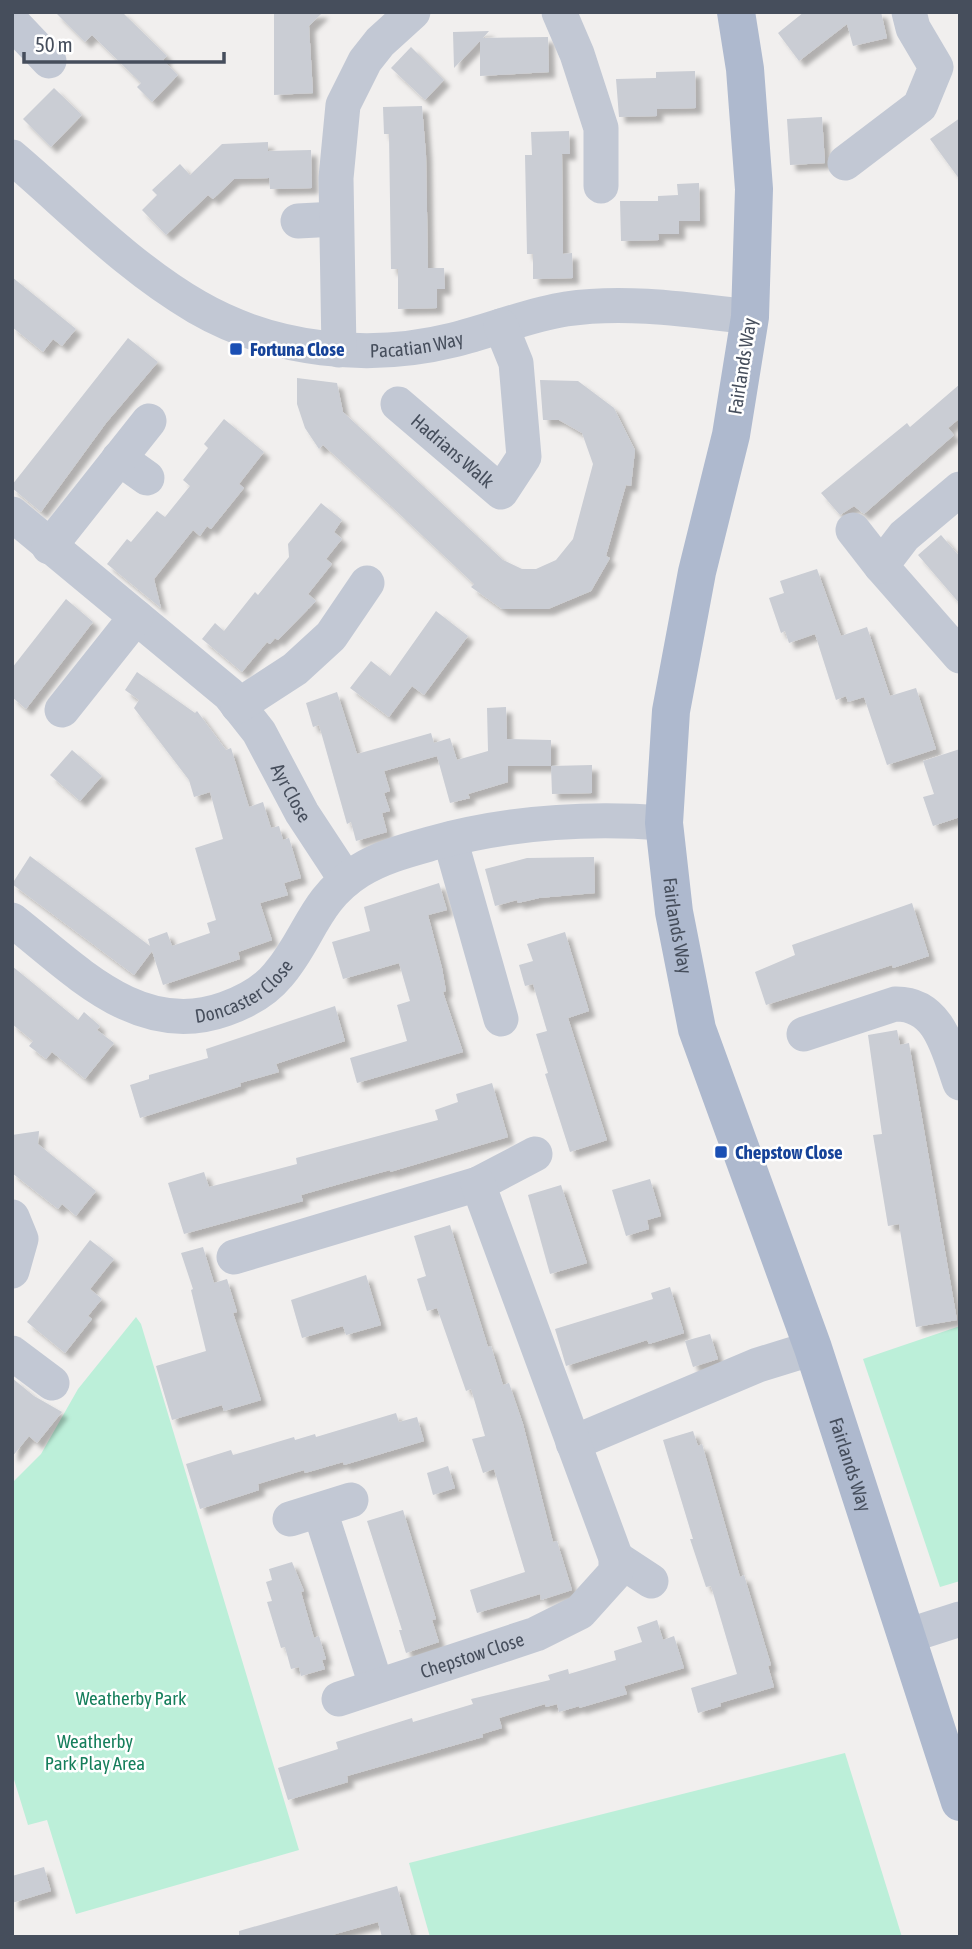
<svg xmlns="http://www.w3.org/2000/svg" width="972" height="1949" font-family="'Asap Condensed',sans-serif">
<defs>
<filter id="shadow"><feDropShadow dx="6" dy="6" stdDeviation="2" flood-color="#0004"/></filter>
</defs>
<rect width="100%" height="100%" fill="#f1efee"/>
<!-- green -->
<g fill="#bcefd9">
<path d="M136,1317L141,1324L299,1850L76,1914L47,1820L28,1825L12,1773V1483L41,1454L78,1389Z"/>
<path d="M960,1326V1581L940,1587L863,1359Z"/>
<path d="M845,1753L902,1937H430L409,1863Z"/>
</g>
<!-- building -->
<g fill="#cacdd4" filter="url(#shadow)">
<path d="M55,12H122L167,56L163,60L178,75L152,102L137,87L141,83L92,35L85,42Z"/>
<path d="M274,12H323L309,26L313,93L274,95Z"/>
<path d="M804,12H881L887,38L853,46L847,24L799,61L778,33Z"/>
<path d="M489,31L483,38L548,37L549,72L480,76V41L454,68L453,32Z"/>
<path d="M411,47L444,80L425,100L391,68Z"/>
<path d="M695,71L696,108L657,109V116L619,117L616,79L656,78V72Z"/>
<path d="M54,88L82,115L51,147L23,119Z"/>
<path d="M422,106L426,155L428,268H444L445,289H437V308L398,309V269H391L389,134H384L383,107Z"/>
<path d="M822,117L825,163L790,165L787,119Z"/>
<path d="M960,118V180L930,139Z"/>
<path d="M569,131L570,154H562L563,254L572,253L573,278L533,279V254H527L525,155H532L531,132Z"/>
<path d="M268,142V151L311,150L312,188L270,189L269,178L234,179L213,199L208,195L166,235L142,210L157,195L152,190L180,164L190,175L222,144Z"/>
<path d="M699,183L700,221H679V234H658L659,240L621,241L620,201H658V196L678,195L677,184Z"/>
<path d="M12,277L76,329L62,346L53,339L43,352L12,327Z"/>
<path d="M128,338L158,362L106,423L41,512L12,488V485Z"/>
<path d="M297,378L337,383L343,412L503,560L522,569H536L556,560L573,539L593,464L582,433L559,420H543L540,380L578,381L614,408L635,450L631,486L626,485L606,556L610,558L591,591L548,609H502L471,587L474,584L392,507L323,445L319,449L305,428L297,404Z"/>
<path d="M960,384V418L948,428L954,435L864,514L854,506L840,515L821,493L907,423L910,427Z"/>
<path d="M224,419L264,452L239,484L244,488L211,529L207,526L200,536L193,530L154,579L161,608L107,564L127,539L131,542L157,511L165,517L190,486L183,480L208,448L204,444Z"/>
<path d="M321,503L342,520L334,532L342,539L326,559L332,564L308,594L316,601L278,640L275,638L270,644L267,642L242,672L202,639L215,623L224,631L255,592L258,595L289,557L288,544Z"/>
<path d="M941,535L960,557V604L918,555Z"/>
<path d="M817,569L841,636L867,627L890,696L916,688L936,749L887,765L864,697L848,702L846,696L836,700L815,634L789,643L785,631L781,633L769,598L784,593L780,581Z"/>
<path d="M66,599L93,622L26,709L12,697V668Z"/>
<path d="M436,611L468,636L424,695L412,686L389,717L350,688L371,661L390,676Z"/>
<path d="M137,672L195,713L197,711L226,750L231,748L249,807L263,802L271,828L279,826L283,840L289,838L301,878L284,883L288,895L260,903L272,940L238,952L240,959L163,985L152,951L134,975L12,884L30,856L150,946L148,939L167,932L172,946L210,933L207,923L216,920L195,848L223,839L210,792L194,797L189,780L134,708L139,700L125,690Z"/>
<path d="M337,692L357,754L431,733L434,743L450,738L457,760L488,751L487,708L506,707L507,739L551,740V766H508V782L468,794L470,798L450,803L437,756L384,771L390,791L384,793L390,811L382,813L387,832L356,841L351,822L347,824L319,725L313,727L306,703Z"/>
<path d="M960,749V817L933,826L923,797L934,794L923,761Z"/>
<path d="M72,750L102,776L80,801L50,775Z"/>
<path d="M592,765V793L552,794L551,766Z"/>
<path d="M594,857L595,893L539,898L518,903L517,900L495,906L485,869L527,858Z"/>
<path d="M439,883L447,910L428,915L442,968L446,991L443,992L463,1052L357,1083L350,1058L407,1041L397,1005L410,1001L399,963L343,979L332,942L370,931L364,907Z"/>
<path d="M912,903L929,956L893,968L892,965L766,1005L755,972L795,955L792,945Z"/>
<path d="M565,932L589,1011L568,1018L607,1140L570,1152L545,1074L548,1073L536,1034L547,1031L533,984L525,986L519,965L533,961L527,944Z"/>
<path d="M12,966L78,1020L84,1012L100,1026L97,1030L114,1043L85,1079L52,1052L46,1059L29,1046L33,1041L12,1024Z"/>
<path d="M335,1006L345,1041L276,1064L279,1072L240,1083L241,1086L140,1118L130,1085L149,1079V1075L208,1058L206,1049Z"/>
<path d="M897,1030L900,1045L909,1043L957,1320L916,1327L899,1224L888,1226L873,1135L882,1134L868,1035Z"/>
<path d="M492,1083L508,1137L390,1172V1170L350,1181L301,1195L303,1201L184,1234L168,1183L204,1172L209,1187L297,1164L296,1158L438,1120L435,1110L458,1102L456,1094Z"/>
<path d="M39,1131L38,1144L96,1191L76,1216L62,1204L58,1209L12,1173V1135Z"/>
<path d="M650,1179L661,1216L647,1220L649,1229L626,1236L612,1190Z"/>
<path d="M561,1185L587,1263L550,1274L528,1195Z"/>
<path d="M450,1225L488,1347L491,1346L503,1385L509,1383L523,1424L553,1542L557,1541L572,1590L541,1600L540,1594L477,1613L470,1590L525,1572L494,1469L483,1473L472,1439L485,1436L471,1389L466,1391L437,1308L427,1311L417,1279L426,1276L414,1236Z"/>
<path d="M90,1240L114,1259L90,1289L102,1299L88,1316L92,1319L65,1353L27,1322Z"/>
<path d="M203,1247L214,1283L227,1279L237,1312L233,1313L261,1400L224,1411L222,1405L172,1420L156,1366L206,1351L191,1290L193,1289L181,1253Z"/>
<path d="M366,1275L381,1325L346,1335L343,1326L302,1338L291,1300Z"/>
<path d="M670,1287L684,1333L649,1344L647,1340L566,1366L555,1329L653,1299L651,1293Z"/>
<path d="M710,1334L718,1359L693,1367L685,1341Z"/>
<path d="M12,1378L34,1396L62,1412L37,1443L29,1436L12,1457Z"/>
<path d="M396,1413L399,1422L417,1417L424,1441L344,1465L343,1462L305,1473L304,1470L258,1484L259,1490L200,1509L186,1464L231,1450L233,1455L294,1437L295,1440L315,1434L316,1437Z"/>
<path d="M693,1431L698,1446L702,1444L740,1577L744,1575L771,1665L768,1666L774,1687L720,1703L721,1706L698,1713L691,1688L737,1674L711,1586L706,1587L690,1539H693L663,1440Z"/>
<path d="M448,1466L455,1488L433,1495L427,1473Z"/>
<path d="M403,1510L436,1619L432,1620L439,1642L406,1653L399,1630H402L367,1521Z"/>
<path d="M292,1562L304,1591L301,1592L314,1638L319,1636L326,1659L322,1660L325,1669L301,1676L299,1667L291,1669L285,1647L281,1648L267,1602L272,1601L266,1582L272,1580L269,1569Z"/>
<path d="M657,1620L663,1640L674,1636L684,1668L624,1686L627,1694L579,1708V1706L559,1712L557,1704L546,1707L545,1704L499,1718L502,1728L482,1734L483,1737L347,1776L348,1782L288,1800L278,1768L338,1749L336,1742L380,1728L412,1718L413,1722L473,1704L471,1699L550,1680L548,1675L568,1669L569,1674L616,1660L614,1651L642,1642L637,1627Z"/>
<path d="M44,1867L51,1891L12,1903V1876Z"/>
<path d="M397,1886L411,1937H382L378,1922L325,1937H239V1931Z"/>
</g>
<g fill="none" stroke-linecap="round" stroke-linejoin="round">
<!-- minor -->
<g stroke="#c2c8d4" stroke-width="35">
<path d="M559,12L577,54L601,128V186"/>
<path d="M12,22L49,61"/>
<path id="s1" d="M12,157C72,208 128,267 197,307C273,351 369,361 453,340C491,331 527,315 566,309C626,300 690,310 750,317"/>
<path d="M845,163L920,106L936,67L913,28L909,12"/>
<path d="M298,221L336,219"/>
<path d="M339,350L336,178L343,105L365,61L380,42L413,12"/>
<path id="s2" d="M398,404L501,492L524,457L516,363L501,326"/>
<path d="M119,458L147,478"/>
<path d="M960,489L904,536L881,566L960,656"/>
<path id="s3" d="M12,514L229,694L259,732L302,813L346,880"/>
<path d="M853,530L881,566"/>
<path d="M49,547L149,421"/>
<path d="M238,706L295,669L331,636L367,583"/>
<path d="M62,710L136,617"/>
<path d="M450,839L501,1019"/>
<path id="s4" d="M12,920C75,969 139,1040 225,1009C245,1002 265,991 278,975C310,938 313,900 359,871C381,857 408,850 433,843C510,822 585,817 664,823"/>
<path d="M804,1034L895,1004C939,1003 948,1049 960,1083"/>
<path d="M12,1217L21,1239L12,1271"/>
<path d="M234,1257L478,1184L535,1154"/>
<path d="M12,1353L52,1383"/>
<path d="M573,1443L758,1365L813,1348"/>
<path d="M320,1511L376,1685"/>
<path d="M290,1519L351,1500"/>
<path d="M616,1558L651,1581"/>
<path d="M907,1636L960,1619"/>
<path id="s5" d="M339,1699L536,1634L580,1612L616,1572V1558L478,1184"/>
</g>
<!-- major -->
<path stroke="#aeb9ce" stroke-width="38" id="s6" d="M736,12L745,69L754,189L750,317L731,435L697,572L671,711L664,823L674,912L697,1029L813,1348L960,1802"/>
</g>
<!-- markers -->
<g fill="#1a4fb4" stroke="#fff" stroke-width="2.5">
<rect x="229" y="342" width="14" height="14" rx="3.5"/>
<rect x="714" y="1145" width="14" height="14" rx="3.5"/>
</g>
<g text-anchor="middle" stroke-width="5" stroke-linejoin="round" paint-order="stroke">
<!-- street labels -->
<g font-size="19" fill="#464e5c" stroke="#fff">
<text dy="7" stroke="none"><textPath href="#s1" startOffset="466">Pacatian Way</textPath></text>
<text transform="translate(742 366) rotate(-81)" y="7">Fairlands Way</text>
<text dy="7" stroke="none"><textPath href="#s2" startOffset="72">Hadrians Walk</textPath></text>
<text dy="7" stroke="none"><textPath href="#s3" startOffset="399">Ayr Close</textPath></text>
<text dy="7" stroke="none"><textPath href="#s6" startOffset="924">Fairlands Way</textPath></text>
<text dy="7" stroke="none"><textPath href="#s4" startOffset="268">Doncaster Close</textPath></text>
<text dy="7" stroke="none"><textPath href="#s6" startOffset="1491">Fairlands Way</textPath></text>
<text dy="7" stroke="none"><textPath href="#s5" startOffset="140">Chepstow Close</textPath></text>
</g>
<!-- transit labels -->
<g font-size="19" font-weight="bold" fill="#164399" stroke="#fff" text-anchor="start">
<text x="250" y="356">Fortuna Close</text>
<text x="735" y="1159">Chepstow Close</text>
</g>
<!-- park labels -->
<g font-size="19" fill="#167f5c" stroke="#fff">
<text x="131" y="1705">Weatherby Park</text>
<text x="95" y="1748">Weatherby<tspan x="95" dy="22">Park Play Area</tspan></text>
</g>
</g>
<!-- border -->
<rect width="972" height="1949" fill="none" stroke="#464e5c" stroke-width="28"/>
<!-- scale -->
<path d="M24 52v10h200v-10" fill="none" stroke="#464e5c" stroke-width="3.5"/>
<text x="35" y="52" font-size="21" fill="#464e5c" stroke="#ffffff" stroke-width="5" paint-order="stroke">50 m</text>
</svg>
